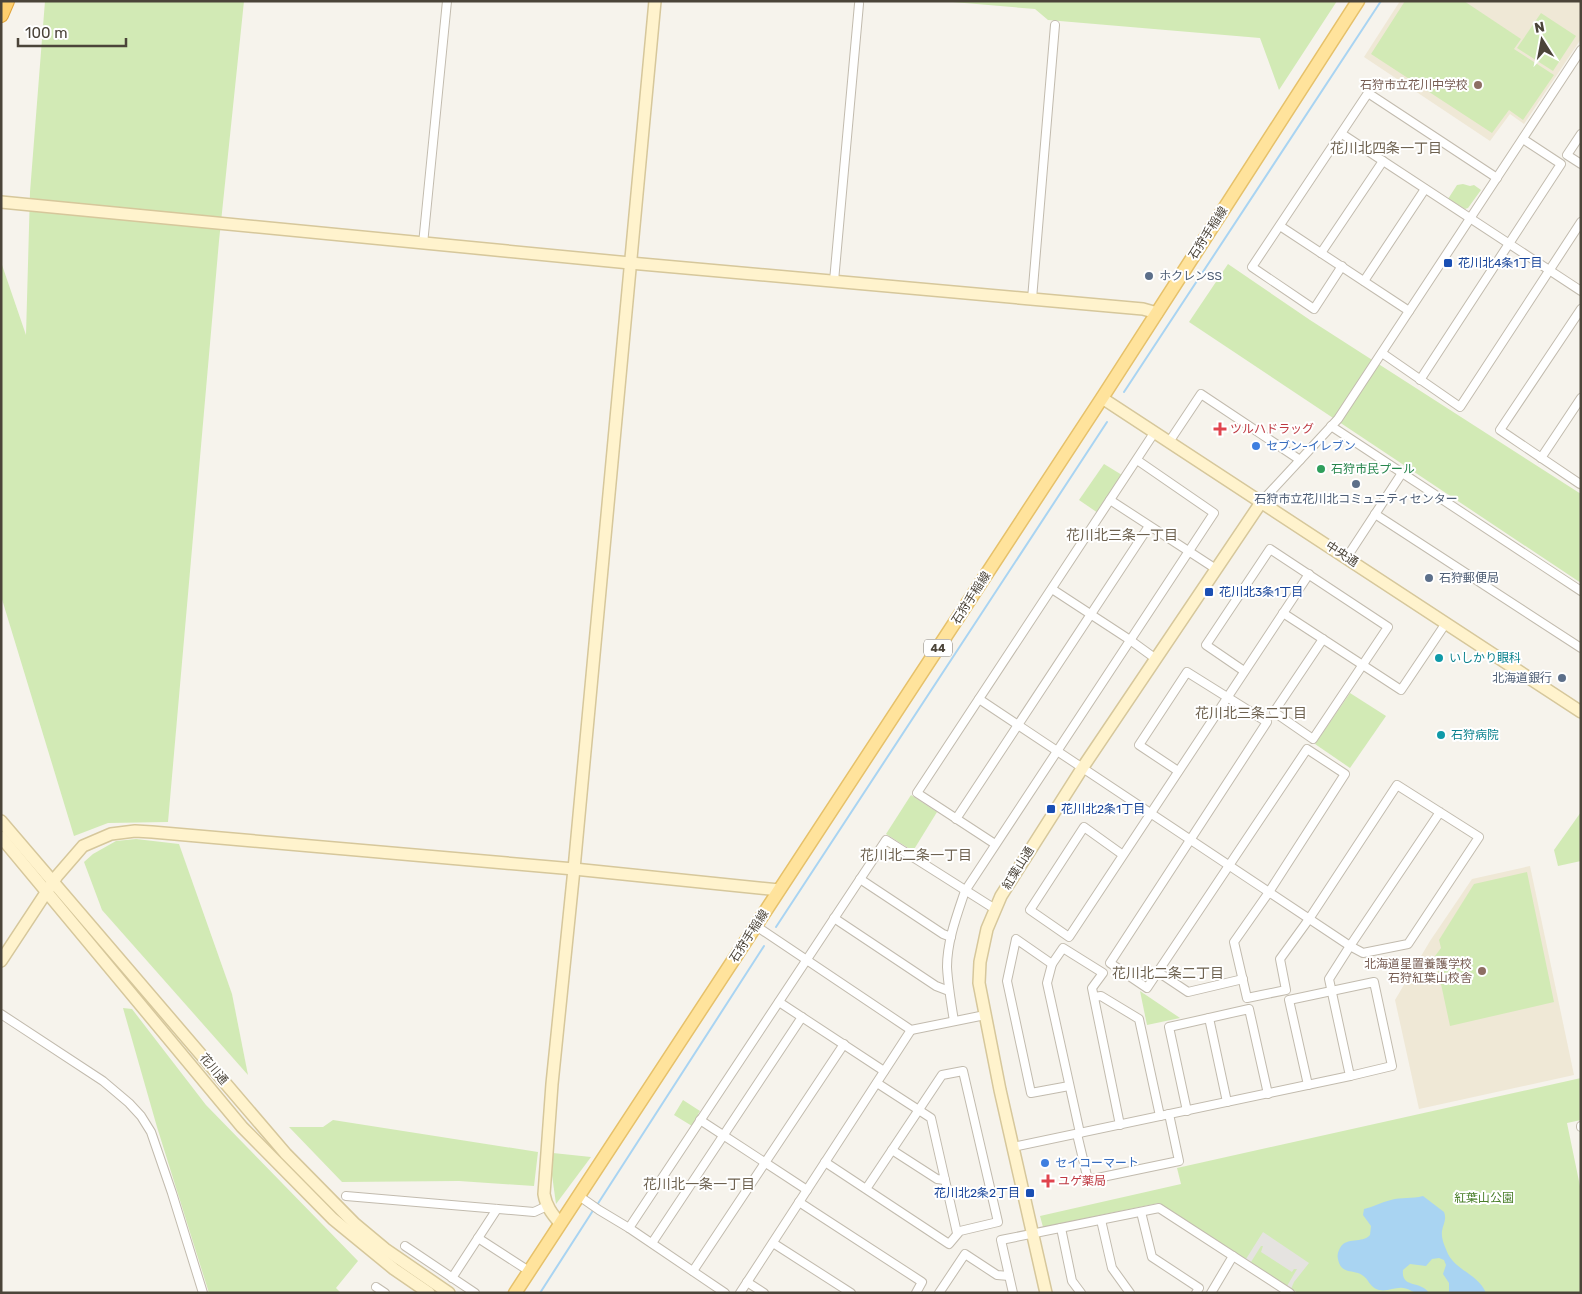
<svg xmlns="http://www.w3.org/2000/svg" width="1582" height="1294" font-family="Rubik,'Noto Sans JP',sans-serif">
<rect width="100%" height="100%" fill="#f6f3ec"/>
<!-- education -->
<g fill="#efe8d6">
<path d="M1400,1H1581V39L1524,124L1510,114L1490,141L1364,57Z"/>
<path d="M1530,866L1574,1075L1419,1109L1395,1000L1430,941L1472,879Z"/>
</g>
<!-- green -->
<g fill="#d2eab5">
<path d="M45,1H244L219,241L168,822L108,823L74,836L1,596V262L26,335L30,192Z"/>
<path d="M941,1H1337L1279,90L1260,38L1048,20L1035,9Z"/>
<path d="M1405,1H1464L1521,39L1514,49L1554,75L1523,120L1509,110L1492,133L1371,54Z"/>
<path d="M1541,13L1576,36L1553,71L1517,48Z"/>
<path d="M1463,184L1470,186L1474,185L1481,190L1468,208L1465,209L1448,199L1457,185Z"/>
<path d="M1228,264L1310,320L1581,494V583L1189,322Z"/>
<path d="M1104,464L1122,475L1098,513L1079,500Z"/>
<path d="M1350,693L1386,716L1350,768L1315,744Z"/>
<path d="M911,795L937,812L913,851L886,834Z"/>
<path d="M1581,812V861L1558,866L1554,850Z"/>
<path d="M136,839L179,844L232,994L248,1075L102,910L84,862L93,854L116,841Z"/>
<path d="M1527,872L1554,1002L1450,1026L1435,956L1441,948L1439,940L1474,884Z"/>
<path d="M1140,991L1180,1018L1147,1025Z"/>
<path d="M123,1008L132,1009L206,1105L358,1261L336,1288L341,1293H209L157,1127Z"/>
<path d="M1581,1078V1120L1567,1123L1581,1191V1293H1298L1159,1203L1043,1227L1040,1216L1181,1184L1177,1168Z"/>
<path d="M683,1100L700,1111L698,1114L699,1115L692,1126L674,1115Z"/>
<path d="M333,1120L538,1152L534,1186L459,1181L342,1182L289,1127H323Z"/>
<path d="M553,1153L591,1157L556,1204L552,1175Z"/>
</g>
<!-- parking -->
<path fill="#e5e3e0" d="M1263,1232L1309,1263L1294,1282L1291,1289L1287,1286L1297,1269H1294L1292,1272L1261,1252L1263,1246H1261L1251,1262L1246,1259Z"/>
<!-- water -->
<path fill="#a9d4f2" d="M1423,1196L1444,1212C1447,1220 1443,1224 1442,1231C1441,1239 1445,1247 1448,1254C1457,1271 1478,1274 1486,1293H1449V1283L1443,1274L1446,1265L1444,1260L1439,1258L1432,1259L1426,1266L1410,1264L1403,1270C1401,1289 1420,1280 1429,1293C1425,1293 1421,1293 1417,1293C1412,1292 1408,1288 1403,1288C1395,1287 1387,1292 1379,1290C1369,1287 1369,1279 1362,1275C1353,1269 1341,1275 1338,1259C1337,1255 1338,1252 1340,1248C1347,1236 1362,1244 1370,1235L1371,1226L1363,1215L1364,1209C1374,1207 1381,1202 1391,1200C1401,1197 1412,1199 1423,1196Z"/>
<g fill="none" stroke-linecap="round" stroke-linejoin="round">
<!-- stream -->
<g stroke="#a9d4f2" stroke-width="2">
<path d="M1124,392L1381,1"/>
<path d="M776,927L1107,422"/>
<path d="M597,1205L764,946"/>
<path d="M540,1293L594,1209"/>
</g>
<!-- street casing -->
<g stroke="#c2bbae" stroke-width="10">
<g id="street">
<path d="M1342,134L1581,291"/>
<path d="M1581,134L1567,155L1581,164"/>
<path d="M1280,226L1409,311"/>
<path d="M423,244L447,1"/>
<path d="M1321,253L1383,161"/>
<path d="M1342,266L1314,309L1252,267L1368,93L1497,178"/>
<path d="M834,281L859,4"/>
<path d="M1364,281L1425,189"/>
<path d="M1032,299L1055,25"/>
<path d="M1581,309L1500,430L1580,484L1581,483"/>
<path d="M1382,353L1460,407L1581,222"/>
<path d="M1420,380L1561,164L1523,139"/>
<path d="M1331,426L1581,591"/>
<path d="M1169,442L1201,394L1300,460"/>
<path d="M1541,458L1581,398"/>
<path d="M1110,500L1216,569"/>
<path d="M1262,501L1338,419L1581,50"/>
<path d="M1375,514L1581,648"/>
<path d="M1347,557L1402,473"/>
<path d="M1052,589L1130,640L1156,659"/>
<path d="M1283,613L1401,690L1446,623"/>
<path d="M1244,671L1206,645L1270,549L1388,627L1313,739L1274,712L1323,639"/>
<path d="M979,699L1350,946L1329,979L1350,1076L1013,1147"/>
<path d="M1178,771L1139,745L1187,672L1267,722L1110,963L1147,988L1307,749L1345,774L1269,892L1234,942L1247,998L1286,990L1280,959L1309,919L1397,785L1479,837L1408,944L1363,953L1350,946L1440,812"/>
<path d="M956,819L1149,526"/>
<path d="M995,844L917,793L1154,433"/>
<path d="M1123,855L1084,827L1030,910L1069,937L1309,574"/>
<path d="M860,879L943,934L951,937"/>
<path d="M834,918L936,986L949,991"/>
<path d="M756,926L911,1030L985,1015"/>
<path d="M1052,964L1016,939L1007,981L1031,1093L1069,1086"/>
<path d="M1158,972L1188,992L1243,979"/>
<path d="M1094,997L1101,996L1139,1019L1160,1116"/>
<path d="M779,1002L884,1071"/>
<path d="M1,1014L103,1081L129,1103L141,1116L151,1132L172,1193L203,1293"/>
<path d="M1209,1018L1227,1102"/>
<path d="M954,1021C951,1003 948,985 947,967C947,941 957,915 965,891L1214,513L1137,460"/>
<path d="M877,1083L931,1118L957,1233"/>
<path d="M1308,1085L1289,1000L1374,982L1392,1066L1350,1076"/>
<path d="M1187,1111L1169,1027L1249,1009L1268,1094"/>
<path d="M700,1120L807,1190"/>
<path d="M1581,1126V1127"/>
<path d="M1080,1133L1047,983L1052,964L1063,948L1103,973L1092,988L1120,1125"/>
<path d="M1077,1134L1088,1180L1179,1161L1169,1114"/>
<path d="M892,1150L937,1179L945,1180"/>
<path d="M825,1162L949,1244L960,1231L998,1222L963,1071L942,1075L866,1189"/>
<path d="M346,1196L534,1212L547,1206"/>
<path d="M579,1196L599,1210L629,1228L725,1293"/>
<path d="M799,1202L922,1282L916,1293"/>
<path d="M1141,1212L1152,1257L1199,1288L1196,1293"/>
<path d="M1101,1220L1112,1268L1130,1293"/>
<path d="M629,1228L886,840L995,909"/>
<path d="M1061,1228L1072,1281L1081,1293"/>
<path d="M478,1238L529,1271"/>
<path d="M652,1243L802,1017"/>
<path d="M773,1243L851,1293"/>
<path d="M405,1246L475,1293"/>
<path d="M693,1271L844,1044"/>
<path d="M452,1278L497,1209"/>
<path d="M747,1282L764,1293"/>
<path d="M376,1287L385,1293"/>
<path d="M740,1293L911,1030"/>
<path d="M939,1293L965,1254L997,1275L1009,1276"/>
<path d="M1013,1293L1001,1240L1159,1208L1290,1293"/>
<path d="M1211,1293L1233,1256"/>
</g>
</g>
<!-- secondary casing -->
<g stroke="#d6c79b" stroke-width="14">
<g id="secondary">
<path d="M1,202L630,263L1143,309L1157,313"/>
<path d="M1102,398L1581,712"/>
<path d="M1,821L286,1154L355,1224L385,1249L449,1293"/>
<path d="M1,837L242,1127L333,1219L394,1269L429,1293"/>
<path d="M1,961L57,876L83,846L111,834L135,831L152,832L574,869L779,890"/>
<path d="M560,1223C552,1214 546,1206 544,1194L552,1084L574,869L655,1"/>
<path d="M1046,1293L1000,1090L979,983L980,962L987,929L1001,896L1015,874L1083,767L1262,501"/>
</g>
</g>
<!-- primary casing -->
<g stroke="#e6c16a" stroke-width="15">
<path id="primary" d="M515,1293L1102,398L1358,1"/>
</g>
<!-- highway casing -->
<g stroke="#e0a43c" stroke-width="16">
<path id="highway" d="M1,15L7,1"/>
</g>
<!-- street -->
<use href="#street" stroke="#fff" stroke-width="8"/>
<!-- secondary -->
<use href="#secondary" stroke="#fff3cd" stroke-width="11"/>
<!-- primary -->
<use href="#primary" stroke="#ffe39c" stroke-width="12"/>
<!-- highway -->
<use href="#highway" stroke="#ffcf6e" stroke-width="14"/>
</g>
<!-- markers -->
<g fill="#8d6e63" stroke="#fff" stroke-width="2">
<circle cx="1478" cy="85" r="5"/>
<circle cx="1482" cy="971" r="5"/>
</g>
<g fill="#1a4fb4" stroke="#fff" stroke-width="2">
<rect x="1443" y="258" width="10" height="10" rx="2.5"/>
<rect x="1204" y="587" width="10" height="10" rx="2.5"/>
<rect x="1046" y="804" width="10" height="10" rx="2.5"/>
<rect x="1025" y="1188" width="10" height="10" rx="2.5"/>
</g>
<g fill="#5c6f8a" stroke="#fff" stroke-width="2">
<circle cx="1149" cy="276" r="5"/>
<circle cx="1356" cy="484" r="5"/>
<circle cx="1429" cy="578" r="5"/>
<circle cx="1562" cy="678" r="5"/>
</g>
<g fill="#e0444e" stroke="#fff" stroke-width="2">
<path d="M1217.5 421.5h5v5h5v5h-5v5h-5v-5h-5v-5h5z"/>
<path d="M1045.5 1173.5h5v5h5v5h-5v5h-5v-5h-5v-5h5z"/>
</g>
<g fill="#3f7fe0" stroke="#fff" stroke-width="2">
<circle cx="1256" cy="446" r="5"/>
<circle cx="1045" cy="1163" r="5"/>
</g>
<circle fill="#2e9e5b" stroke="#fff" stroke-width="2" cx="1321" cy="469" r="5"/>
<g fill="#0f9aa8" stroke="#fff" stroke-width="2">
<circle cx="1439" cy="658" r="5"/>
<circle cx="1441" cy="735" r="5"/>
</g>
<g text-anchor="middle" stroke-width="4" stroke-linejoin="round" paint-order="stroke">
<!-- shield labels -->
<rect fill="#fff" stroke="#817c74" stroke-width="1" x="924" y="639.5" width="28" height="17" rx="4"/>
<g font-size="11" font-weight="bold" fill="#4b4439">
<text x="938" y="652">44</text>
</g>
<!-- education labels -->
<g font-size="12" fill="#785e54" stroke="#fff" text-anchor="end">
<text x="1468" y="89">石狩市立花川中学校</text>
<text x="1472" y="968">北海道星置養護学校<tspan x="1472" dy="14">石狩紅葉山校舎</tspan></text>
</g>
<!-- street labels -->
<g font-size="12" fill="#4b4439" stroke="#fff">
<text transform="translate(1208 233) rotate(-57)" y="4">石狩手稲線</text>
<text transform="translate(1342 554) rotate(33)" y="4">中央通</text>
<text transform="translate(971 598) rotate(-57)" y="4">石狩手稲線</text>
<text transform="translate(1018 868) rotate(-58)" y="4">紅葉山通</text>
<text transform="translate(749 936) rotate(-57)" y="4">石狩手稲線</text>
<text transform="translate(214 1069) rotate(50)" y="4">花川通</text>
</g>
<!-- transit labels -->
<g font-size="12" fill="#164399" stroke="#fff" text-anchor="start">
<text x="1458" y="267">花川北4条1丁目</text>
<text x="1219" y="596">花川北3条1丁目</text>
<text x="1061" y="813">花川北2条1丁目</text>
<text x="1020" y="1197" text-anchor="end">花川北2条2丁目</text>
</g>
<!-- service labels -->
<g font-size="12" fill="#4e5e75" stroke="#fff" text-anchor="start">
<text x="1159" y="280">ホクレンSS</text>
<text x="1356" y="503" text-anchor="middle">石狩市立花川北コミュニティセンター</text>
<text x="1439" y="582">石狩郵便局</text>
<text x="1552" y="682" text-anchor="end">北海道銀行</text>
</g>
<!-- health labels -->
<g font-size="12" fill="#be3a42" stroke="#fff" text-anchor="start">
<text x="1230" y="433">ツルハドラッグ</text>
<text x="1058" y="1185">ユゲ薬局</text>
</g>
<!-- shop labels -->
<g font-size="12" fill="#366cbe" stroke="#fff" text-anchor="start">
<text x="1266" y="450">セブン-イレブン</text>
<text x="1055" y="1167">セイコーマート</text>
</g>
<!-- leisure labels -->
<g font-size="12" fill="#27864d" stroke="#fff" text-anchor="start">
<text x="1331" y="473">石狩市民プール</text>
</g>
<!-- culture labels -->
<g font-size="12" fill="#0d838f" stroke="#fff" text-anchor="start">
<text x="1449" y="662">いしかり眼科</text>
<text x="1451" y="739">石狩病院</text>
</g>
<!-- park labels -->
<g font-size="12" fill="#4a7f2a" stroke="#fff">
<text x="1484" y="1202">紅葉山公園</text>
</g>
<!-- neighbourhood labels -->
<g font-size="14" fill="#6e6250" stroke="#fff">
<text x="1386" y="153">花川北四条一丁目</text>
<text x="1122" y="540">花川北三条一丁目</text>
<text x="1251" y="718">花川北三条二丁目</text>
<text x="916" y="860">花川北二条一丁目</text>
<text x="1168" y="978">花川北二条二丁目</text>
<text x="699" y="1189">花川北一条一丁目</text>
</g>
</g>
<!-- border -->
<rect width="1582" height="1294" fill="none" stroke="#4b4439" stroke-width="5"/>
<!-- north arrow -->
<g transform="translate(1542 40) rotate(349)" stroke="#ffffff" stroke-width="4" paint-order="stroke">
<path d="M0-4L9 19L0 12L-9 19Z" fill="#4b4439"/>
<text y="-8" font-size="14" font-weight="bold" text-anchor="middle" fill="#4b4439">N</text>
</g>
<!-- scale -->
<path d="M18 38v8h108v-8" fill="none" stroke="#4b4439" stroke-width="2.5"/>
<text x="25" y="38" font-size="15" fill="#4b4439" stroke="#ffffff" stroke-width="4" paint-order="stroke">100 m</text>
</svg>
